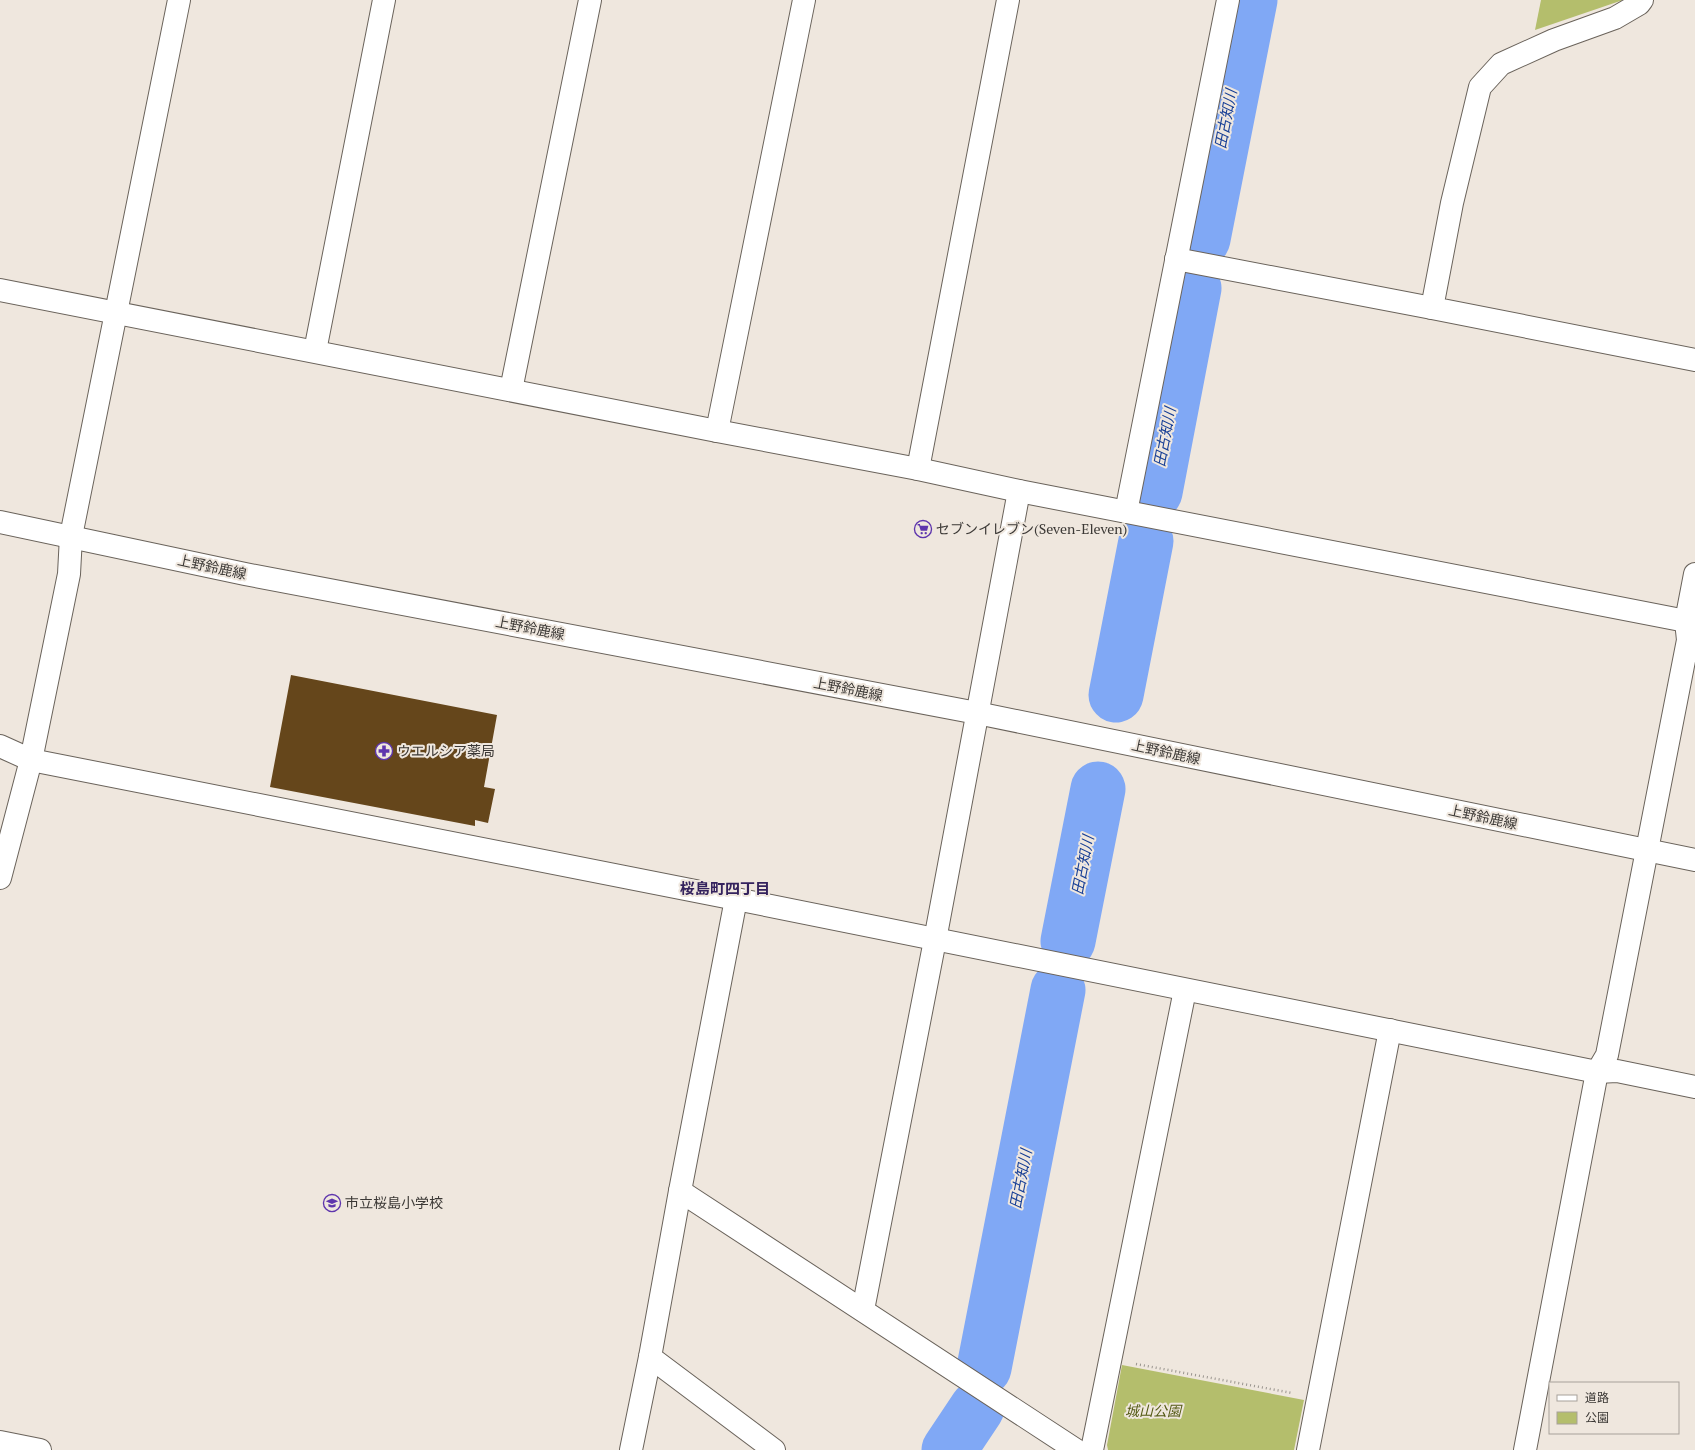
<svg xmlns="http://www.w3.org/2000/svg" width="1695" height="1450" font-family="'PT Serif','Noto Sans JP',serif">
<rect width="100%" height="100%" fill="#efe7de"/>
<!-- green -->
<g fill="#b4be6c">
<path d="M1541,0H1623L1535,30Z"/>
<path d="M1122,1365L1304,1400L1294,1450H1108L1107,1445Z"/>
</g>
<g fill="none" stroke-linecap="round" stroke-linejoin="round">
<!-- river -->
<g stroke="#80a8f5" stroke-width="55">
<path d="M1203,239L1250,0"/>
<path d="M1155,492L1194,288"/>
<path d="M1116,695L1146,541"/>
<path d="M1068,941L1098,789"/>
<path d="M984,1368L1058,990"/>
<path d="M949,1450L977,1408"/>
</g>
</g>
<!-- building -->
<path fill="#65461b" d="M291,675L497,715L484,787L495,789L488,823L475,820V826L270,787Z"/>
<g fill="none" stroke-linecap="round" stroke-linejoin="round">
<!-- minor casing -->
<g stroke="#6a635b" stroke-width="24">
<g id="minor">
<path d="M1642,0L1639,4L1615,18L1554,40L1501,64L1480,87L1452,203L1432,308L1695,360"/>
<path d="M1176,259L1432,308"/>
<path d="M0,290L717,431L918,469L1019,491L1686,621"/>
<path d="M315,351L384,0"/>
<path d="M511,390L590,0"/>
<path d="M717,431L804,0"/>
<path d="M918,469L1008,0"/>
<path d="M1126,512L1228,0"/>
<path d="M0,746L31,760L736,899L1597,1072L1617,1071L1695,1087"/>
<path d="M0,878L31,760L69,574L71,536L179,0"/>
<path d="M680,1191L1076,1450"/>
<path d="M863,1310L935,940L1019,491"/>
<path d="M650,1357L774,1450"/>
<path d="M0,1442L40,1450"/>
<path d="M631,1450L650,1357L680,1191L736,899"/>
<path d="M1092,1450L1185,990"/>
<path d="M1308,1450L1390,1030"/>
<path d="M1525,1450L1597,1072L1607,1055L1688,640L1686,621L1695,574"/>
</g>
</g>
<!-- secondary casing -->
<g stroke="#6a635b" stroke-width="24">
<path id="secondary" d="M0,522L245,574L977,713L1695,860"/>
</g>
<!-- path -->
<path stroke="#99948e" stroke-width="2.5" stroke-dasharray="1 3" stroke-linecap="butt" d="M1136,1364L1292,1393"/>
<!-- minor -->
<use href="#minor" stroke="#fff" stroke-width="22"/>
<!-- secondary -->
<use href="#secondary" stroke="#fff" stroke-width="22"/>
</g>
<!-- icons -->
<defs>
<g id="supermarket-ring" transform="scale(0.9)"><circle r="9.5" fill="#efe7de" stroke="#5e35ad" stroke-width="1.5"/><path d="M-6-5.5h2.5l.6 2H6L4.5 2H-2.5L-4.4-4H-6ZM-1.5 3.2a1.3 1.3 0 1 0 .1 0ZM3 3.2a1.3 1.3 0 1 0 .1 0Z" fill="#5e35ad"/></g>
<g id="pharmacy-ring" transform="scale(0.9)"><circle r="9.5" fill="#efe7de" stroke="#5e35ad" stroke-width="1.5"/><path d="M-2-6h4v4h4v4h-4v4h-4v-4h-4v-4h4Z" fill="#5e35ad"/></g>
<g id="school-ring" transform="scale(0.9)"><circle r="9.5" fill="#efe7de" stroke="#5e35ad" stroke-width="1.5"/><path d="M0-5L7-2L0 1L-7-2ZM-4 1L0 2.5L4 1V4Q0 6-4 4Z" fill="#5e35ad"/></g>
</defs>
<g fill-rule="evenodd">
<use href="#supermarket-ring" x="923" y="529"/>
<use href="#pharmacy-ring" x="384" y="751"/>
<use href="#school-ring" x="332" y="1203"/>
</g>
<g text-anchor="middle" stroke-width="4" stroke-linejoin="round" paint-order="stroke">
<!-- poi labels -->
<g font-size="14" fill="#3b3835" stroke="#efe7de" text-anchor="start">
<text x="936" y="534">セブンイレブン(Seven-Eleven)</text>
<text x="397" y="756">ウエルシア薬局</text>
<text x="345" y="1208">市立桜島小学校</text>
</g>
<!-- street labels -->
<g font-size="14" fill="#3b3835" stroke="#efe7de">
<text transform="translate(212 567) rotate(12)" y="5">上野鈴鹿線</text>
<text transform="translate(530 628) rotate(11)" y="5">上野鈴鹿線</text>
<text transform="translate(848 689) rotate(11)" y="5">上野鈴鹿線</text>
<text transform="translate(1166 752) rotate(12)" y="5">上野鈴鹿線</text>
<text transform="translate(1483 817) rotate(12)" y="5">上野鈴鹿線</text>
</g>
<!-- park labels -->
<g font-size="14" font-style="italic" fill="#545a15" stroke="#efe7de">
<text x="1153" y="1416">城山公園</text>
</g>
<!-- water labels -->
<g font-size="15" font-style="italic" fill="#163e95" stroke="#efe7de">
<text transform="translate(1226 119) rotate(-79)" y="5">田古知川</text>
<text transform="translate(1165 437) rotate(-79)" y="5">田古知川</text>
<text transform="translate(1083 865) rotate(-79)" y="5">田古知川</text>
<text transform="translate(1021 1179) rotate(-79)" y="5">田古知川</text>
</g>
<!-- neighbourhood labels -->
<g font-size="15" font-weight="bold" fill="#34225d" stroke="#efe7de">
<text x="725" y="894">桜島町四丁目</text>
</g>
</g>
<!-- legend -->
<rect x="1549" y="1382" width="130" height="52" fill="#efe7de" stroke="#a7a19a"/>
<rect x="1557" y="1395" width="20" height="6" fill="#ffffff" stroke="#a7a19a"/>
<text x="1585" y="1402" font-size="12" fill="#3b3835">道路</text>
<rect x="1557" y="1412" width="20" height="12" fill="#b4be6c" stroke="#a7a19a"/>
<text x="1585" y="1422" font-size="12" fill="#3b3835">公園</text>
</svg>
